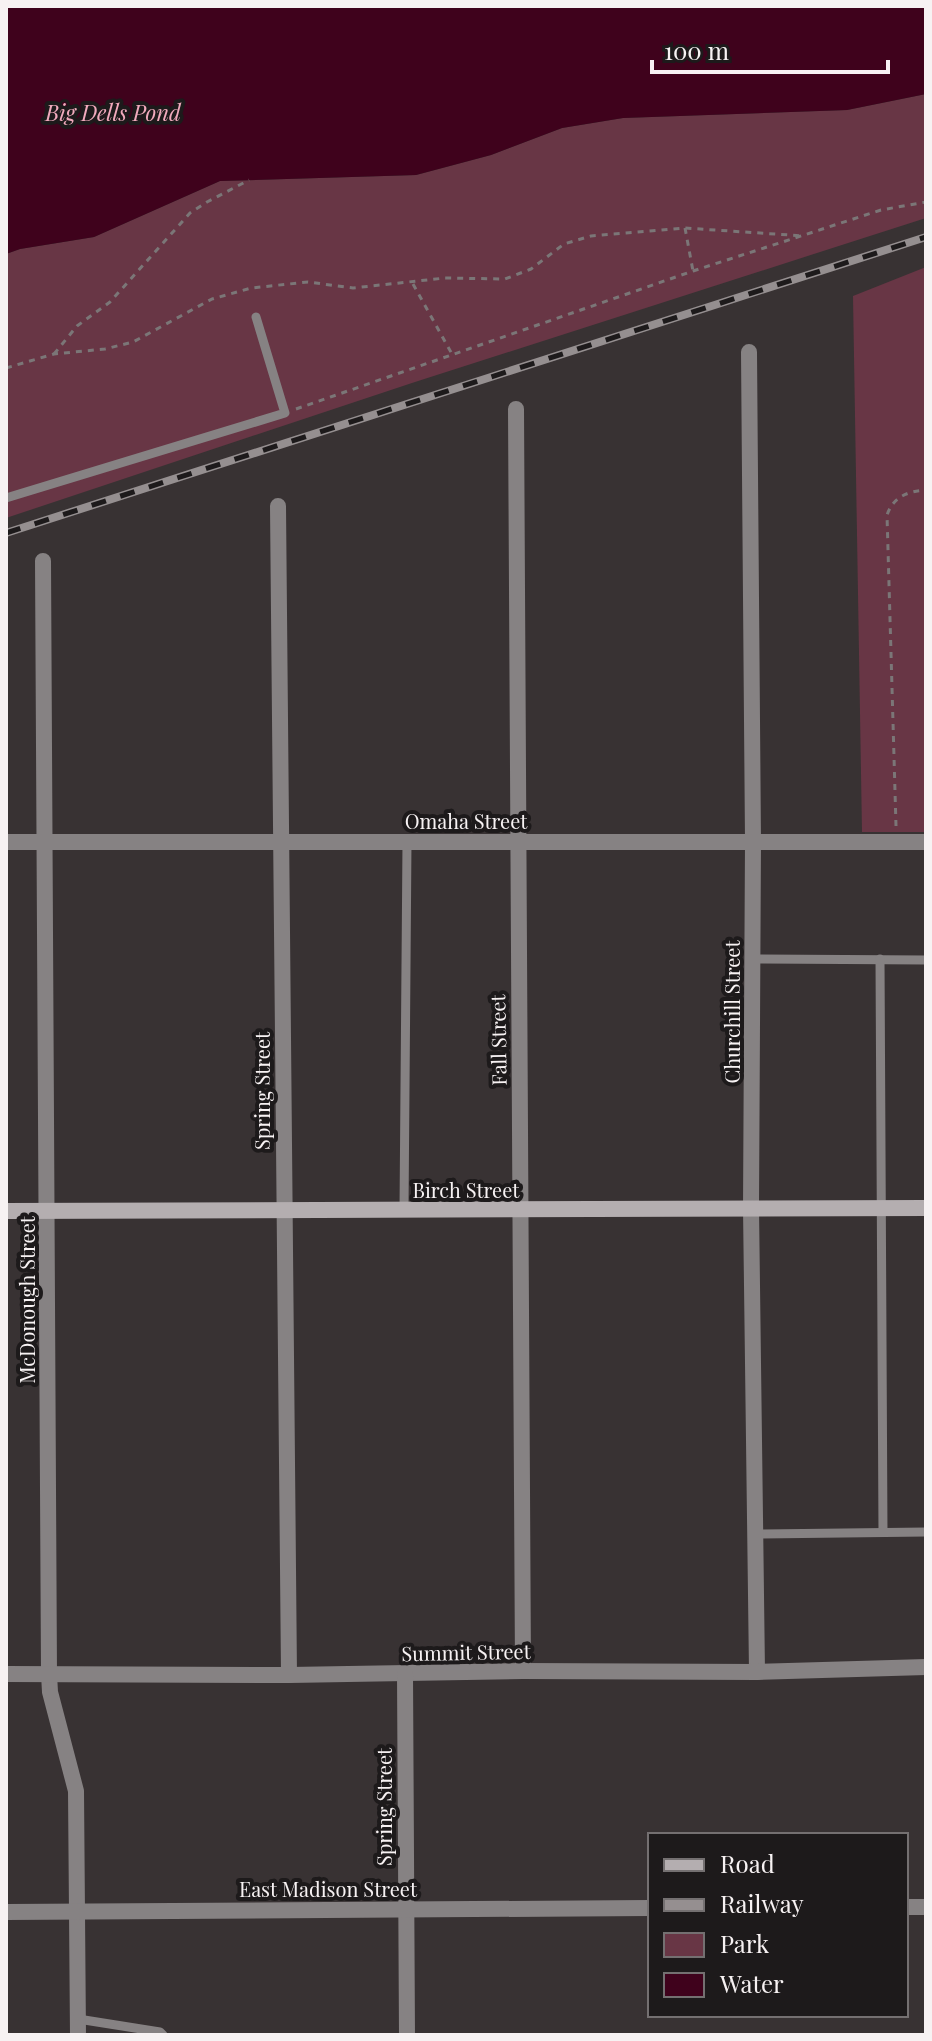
<svg xmlns="http://www.w3.org/2000/svg" width="932" height="2041" font-family="'Playfair Display',serif">
<rect width="100%" height="100%" fill="#383233"/>
<!-- green -->
<g fill="#683645">
<path d="M926,94V218L415,382L6,518V254L20,249L94,237L220,181L416,175L491,155L562,128L623,118L847,110Z"/>
<path d="M926,267V832H862L853,296Z"/>
</g>
<!-- water -->
<path fill="#3f021c" d="M6,6H926V94L847,110L623,118L562,128L491,155L416,175L220,181L94,237L20,249L6,254Z"/>
<g fill="none" stroke-linecap="round" stroke-linejoin="round">
<!-- path -->
<g stroke="#7b7677" stroke-width="3" stroke-dasharray="6 6" stroke-linecap="butt">
<path d="M685,228L693,271"/>
<path d="M413,284L452,354"/>
<path d="M54,354L77,326L110,302L190,213L207,202L249,180"/>
<path d="M6,368L54,354L105,349L133,342L212,299L251,288L308,282L353,288L445,278L505,279L531,269L564,244L591,236L685,228L804,236"/>
<path d="M296,409L693,271L881,210L926,202"/>
<path d="M896,826L887,515C893,497 908,491 926,490"/>
</g>
<!-- lane -->
<g stroke="#868283" stroke-width="9">
<path d="M6,498L285,413L256,317"/>
<path d="M753,959L926,960"/>
<path d="M880,959L883,1532"/>
<path d="M404,1211L407,842"/>
<path d="M755,1534L926,1532"/>
<path d="M78,2019L160,2032L163,2035"/>
</g>
<!-- street -->
<g stroke="#868283" stroke-width="16">
<path d="M749,352L753,842L751,1208L757,1672"/>
<path d="M516,409L523,1671"/>
<path d="M278,506L289,1675"/>
<path d="M43,561L49,1674L50,1692L76,1791L78,2035"/>
<path d="M6,842H926"/>
<path d="M6,1674L289,1675L523,1671L757,1672L926,1667"/>
<path d="M405,1674L407,2035"/>
<path d="M906,1907H926"/>
<path d="M6,1912L650,1908"/>
</g>
<!-- secondary -->
<path stroke="#b4aeb0" stroke-width="16" d="M6,1211L926,1208"/>
<!-- rail casing -->
<g stroke="#958f90" stroke-width="8">
<path id="rail" d="M6,533L926,237"/>
</g>
<!-- rail -->
<use href="#rail" stroke="#1d1a1b" stroke-width="5" stroke-dasharray="15" stroke-linecap="butt"/>
</g>
<g text-anchor="middle" stroke-width="8" stroke-linejoin="round" paint-order="stroke">
<!-- street labels -->
<g font-size="20" fill="#f7f2f3" stroke="#1d1a1b">
<text x="466" y="829">Omaha Street</text>
<text transform="translate(733 1012) rotate(-90)" y="7">Churchill Street</text>
<text transform="translate(499 1040) rotate(-91)" y="7">Fall Street</text>
<text transform="translate(263 1091) rotate(-90)" y="7">Spring Street</text>
<text x="466" y="1198">Birch Street</text>
<text transform="translate(28 1300) rotate(-90)" y="7">McDonough Street</text>
<text transform="translate(466 1653) rotate(-1)" y="7">Summit Street</text>
<text transform="translate(385 1807) rotate(-90)" y="7">Spring Street</text>
<text x="328" y="1897">East Madison Street</text>
</g>
<!-- water labels -->
<g font-size="22" font-style="italic" fill="#f1aabd" stroke="#1d1a1b">
<text x="113" y="121">Big Dells Pond</text>
</g>
</g>
<!-- border -->
<rect width="932" height="2041" fill="none" stroke="#f7f2f3" stroke-width="16"/>
<!-- legend -->
<rect x="648" y="1833" width="260" height="184" fill="#1d1a1b" stroke="#747071" stroke-width="2"/>
<rect x="664" y="1859" width="40" height="12" fill="#b4aeb0" stroke="#747071" stroke-width="2"/>
<text x="720" y="1873" font-size="24" fill="#f7f2f3">Road</text>
<rect x="664" y="1899" width="40" height="12" fill="#958f90" stroke="#747071" stroke-width="2"/>
<text x="720" y="1913" font-size="24" fill="#f7f2f3">Railway</text>
<rect x="664" y="1933" width="40" height="24" fill="#683645" stroke="#747071" stroke-width="2"/>
<text x="720" y="1953" font-size="24" fill="#f7f2f3">Park</text>
<rect x="664" y="1973" width="40" height="24" fill="#3f021c" stroke="#747071" stroke-width="2"/>
<text x="720" y="1993" font-size="24" fill="#f7f2f3">Water</text>
<!-- scale -->
<path d="M652 60v12h236v-12" fill="none" stroke="#f7f2f3" stroke-width="4"/>
<text x="664" y="60" font-size="24" fill="#f7f2f3" stroke="#1d1a1b" stroke-width="6" paint-order="stroke">100 m</text>
</svg>
